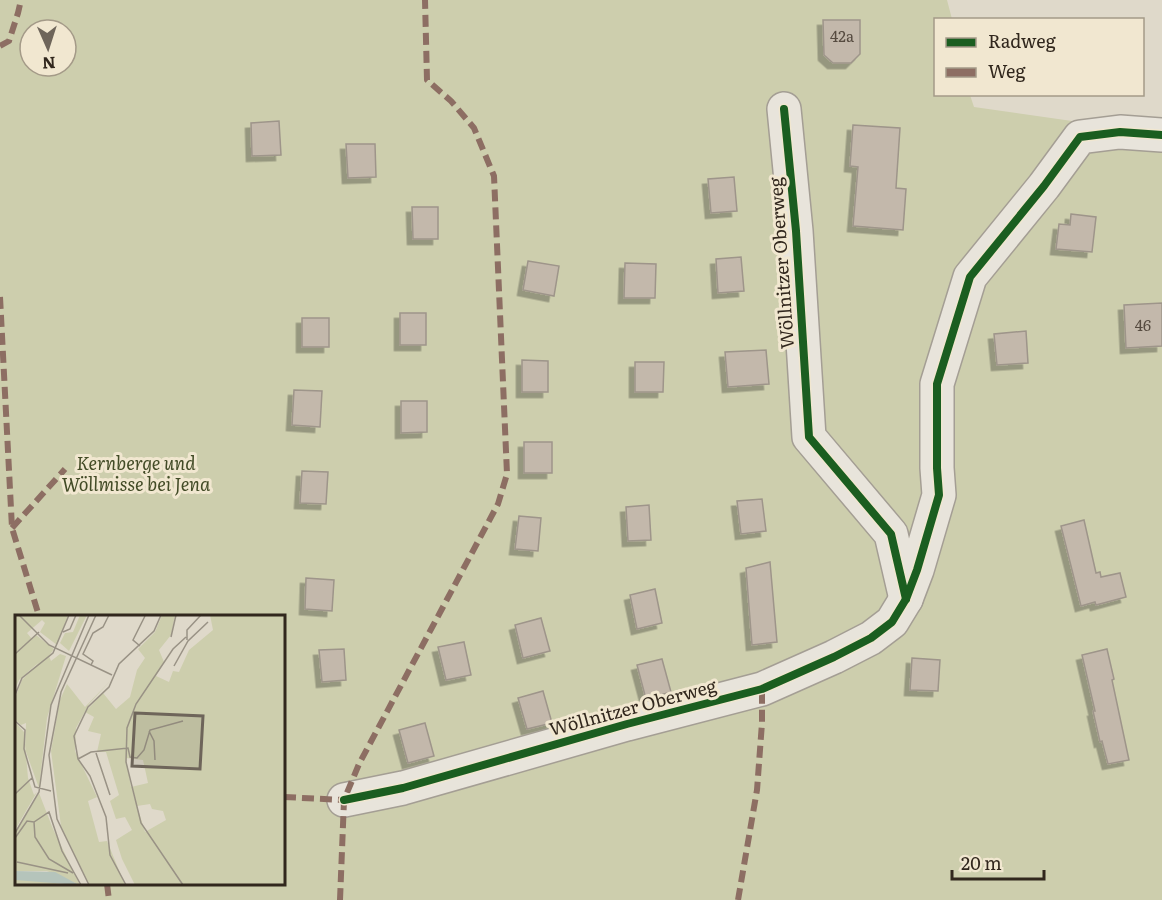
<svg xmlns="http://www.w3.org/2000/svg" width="1162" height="900" font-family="Literata,serif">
<defs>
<filter id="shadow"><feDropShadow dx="-5.5" dy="5.5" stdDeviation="0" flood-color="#0004"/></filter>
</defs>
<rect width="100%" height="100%" fill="#dfd9ca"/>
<!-- green -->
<path fill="#cdcead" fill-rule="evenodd" d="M0,0H947L952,19L936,20V94L970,95L974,107L1086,123L1162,120V900H0ZM30,30H66V66H30ZM16,616H284V884H16Z"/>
<!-- building -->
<g fill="#c3b8ab" stroke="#9e958a" stroke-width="1.5" filter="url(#shadow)">
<path d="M823,20H860V54L851,63H833L824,55Z"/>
<path d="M279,121L281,155L252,156L251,123Z"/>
<path d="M853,125L900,128L896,188L906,189L903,230L853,226L858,167L850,166Z"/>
<path d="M346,144H375L376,177L348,178Z"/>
<path d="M734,177L737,211L711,213L708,179Z"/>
<path d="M412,207H438V239H413Z"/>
<path d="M1071,214L1096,217L1092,252L1056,249L1059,224L1070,225Z"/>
<path d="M741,257L744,291L718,293L716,259Z"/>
<path d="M528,261L559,266L554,296L523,290Z"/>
<path d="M625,263L656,264L655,298H624Z"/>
<path d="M1162,303V346L1126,348L1124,305Z"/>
<rect x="400" y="313" width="26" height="32"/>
<rect x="302" y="318" width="27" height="29"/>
<path d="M1026,331L1028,363L997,365L994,334Z"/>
<path d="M766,350L769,384L728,387L725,352Z"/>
<path d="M522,360L548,361V392H522Z"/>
<path d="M635,362H664L663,392H635Z"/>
<path d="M294,390L322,391L320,427L292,425Z"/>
<path d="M401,401H427V432L401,433Z"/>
<rect x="524" y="442" width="28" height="31"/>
<path d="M302,471L328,472L326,504L300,503Z"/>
<path d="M762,499L766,531L741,534L737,501Z"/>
<path d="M649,505L651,540L628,541L626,507Z"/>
<path d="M519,516L541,518L538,551L515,549Z"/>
<path d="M1084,520L1096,573L1100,572L1101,577L1120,573L1126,597L1096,605L1095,602L1081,606L1061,526Z"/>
<path d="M770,562L777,642L752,645L746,568Z"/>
<path d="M306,578L334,580L332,611L305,609Z"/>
<path d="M655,589L662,623L637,629L630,595Z"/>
<path d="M541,618L550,651L523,658L515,625Z"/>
<path d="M464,642L471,675L446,680L438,647Z"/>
<path d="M344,649L346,680L322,682L319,650Z"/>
<path d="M1107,649L1114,679L1112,680L1129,760L1108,764L1102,741L1100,742L1093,711H1095L1082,655Z"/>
<path d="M912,658L940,660L938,691L910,690Z"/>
<path d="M662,659L671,692L646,699L637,665Z"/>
<path d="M543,691L552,723L527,729L518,698Z"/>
<path d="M425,723L434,756L408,763L399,730Z"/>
</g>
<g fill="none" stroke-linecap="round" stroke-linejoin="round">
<!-- minor casing -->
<g stroke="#a49e94" stroke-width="36">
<g id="minor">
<path d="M784,109L796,231L809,437L891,534L906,599"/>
<path d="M344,800L403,788L627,724L762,689L834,657L871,638L892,622L906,599L917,570L939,495L937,468V384L970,277L1044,186L1080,137L1120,132L1162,135"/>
</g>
</g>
<!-- minor -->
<use href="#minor" stroke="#e8e4db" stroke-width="33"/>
<!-- quiet -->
<g stroke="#8d6e63" stroke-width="6" stroke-dasharray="12 6" stroke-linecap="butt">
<path d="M0,46L9,41L18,13L21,0"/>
<path d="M0,297L12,528L39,616"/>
<path d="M12,528L65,469"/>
<path d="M284,797L344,800"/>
<path d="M107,884L109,900"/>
<path d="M340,900L344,800L359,764L498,504L507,474L494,176L474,128L451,101L427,80L425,0"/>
<path d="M738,900L757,790L762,723V689"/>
</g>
<!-- cycleway casing -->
<g stroke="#f1e7d0" stroke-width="11">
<g id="cycleway">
<path d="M784,109L796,231L809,437L891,534L906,599"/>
<path d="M344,800L403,788L627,724L762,689L834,657L871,638L892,622L906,599L917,570L939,495L937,468V384L970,277L1044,186L1080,137L1120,132L1162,135"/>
</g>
</g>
<!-- cycleway -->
<use href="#cycleway" stroke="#1b5e20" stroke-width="8"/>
</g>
<g text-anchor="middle" stroke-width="6" stroke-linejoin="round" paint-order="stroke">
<!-- number labels -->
<g font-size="15" fill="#564b40">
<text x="842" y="42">42a</text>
<text x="1143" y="331">46</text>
</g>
<!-- street labels -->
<g font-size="18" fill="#31271d" stroke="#f1e7d0">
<text transform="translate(782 263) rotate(-94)" y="6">Wöllnitzer Oberweg</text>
<text transform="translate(633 708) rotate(-15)" y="6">Wöllnitzer Oberweg</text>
</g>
<!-- park labels -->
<g font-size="18" font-style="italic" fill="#424b26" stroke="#f1e7d0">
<text x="136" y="470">Kernberge und<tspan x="136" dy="21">Wöllmisse bei Jena</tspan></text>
</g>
</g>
<!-- overview -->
<g transform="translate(15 615)">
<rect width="270" height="270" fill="#dfd9ca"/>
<path d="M0,0H53L42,30L25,17L30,8L27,5L12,18L17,24L21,20L39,34L34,41L36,46L45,39L51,41L32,103L24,173L10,134L11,108L6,110L0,105V83L7,65L24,47L4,65L0,74ZM65,0H72L54,36L45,28L50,18L58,17ZM147,0H160L156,20L144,35L149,47L141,61L154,67L158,56L164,57L174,35L198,15L195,0H270V270H120L107,244L101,225L117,215L110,202L101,204L95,186L104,180L91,137H82L86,119L73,116L79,102L70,97L88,78L101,94L115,82L122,55L130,43L123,34L140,17ZM111,143L128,145L133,168L116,172ZM135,189L137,194L148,196L151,205L130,217L122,191ZM96,65L74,89L61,113L60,136L82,182L73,186L84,227L92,226L110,270H74L46,211L36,136L45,85L52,69L70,92ZM0,107L9,117L13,163L19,180L22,177L0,215ZM24,178L38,214L65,270L32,256H0V219ZM24,264L48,270H0V265Z" fill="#cdcead" fill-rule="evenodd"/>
<path d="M0,256L40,257L64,270L0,265Z" fill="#b5c4bb"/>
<path fill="none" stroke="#999285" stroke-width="1.5" d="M4,0L34,30L97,60M48,17L55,14L61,0M156,22L161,0M172,25V15L186,0M125,31L118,25L130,1M0,39L24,17M76,50L78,46L68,39L78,18L88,12L94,0M159,51L173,26L193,7M0,80L7,63L38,38L54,0M0,106L10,115L9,134L20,172L36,176M134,116L139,126L140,145M81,138L95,180M63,144L76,137L113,133L115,142L122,143L129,135L135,115L168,106M0,179L17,163M19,207L20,222L34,244L58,258M0,218L24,177L36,90L74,0M0,223L12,206L19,207L34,197L47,236L66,270M2,247L53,258M74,270L42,204L34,140L46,77L81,0M111,270L95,240L91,202L75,161L63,144L59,121L73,92L94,72L104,49L139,16L146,0M168,270L126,208L111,147L112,113L121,89L158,34L171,22"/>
<path fill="#6e655a" fill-opacity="0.15" stroke="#6e655a" stroke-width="3" d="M120,98L188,101L185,154L117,151Z"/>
<rect width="270" height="270" fill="none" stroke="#31271d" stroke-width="3"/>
</g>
<!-- legend -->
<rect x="934" y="18" width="210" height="78" fill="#f1e7d0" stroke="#a49a88" stroke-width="1.5"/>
<rect x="946" y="38" width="30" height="9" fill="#1b5e20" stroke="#a49a88" stroke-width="1.5"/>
<text x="988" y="48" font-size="18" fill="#31271d">Radweg</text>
<rect x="946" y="68" width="30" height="9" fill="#8d6e63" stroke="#a49a88" stroke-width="1.5"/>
<text x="988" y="78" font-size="18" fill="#31271d">Weg</text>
<!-- north arrow -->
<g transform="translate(48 48) rotate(177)"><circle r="28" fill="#f1e7d0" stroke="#a49a88" stroke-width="1.5"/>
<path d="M0-4.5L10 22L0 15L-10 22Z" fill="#6e655a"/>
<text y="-9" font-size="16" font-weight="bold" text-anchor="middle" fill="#31271d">N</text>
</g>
<!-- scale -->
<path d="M952 870v9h92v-9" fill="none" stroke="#31271d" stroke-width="3"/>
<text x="961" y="870" font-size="18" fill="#31271d" stroke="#f1e7d0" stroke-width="4.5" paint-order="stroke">20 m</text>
</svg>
